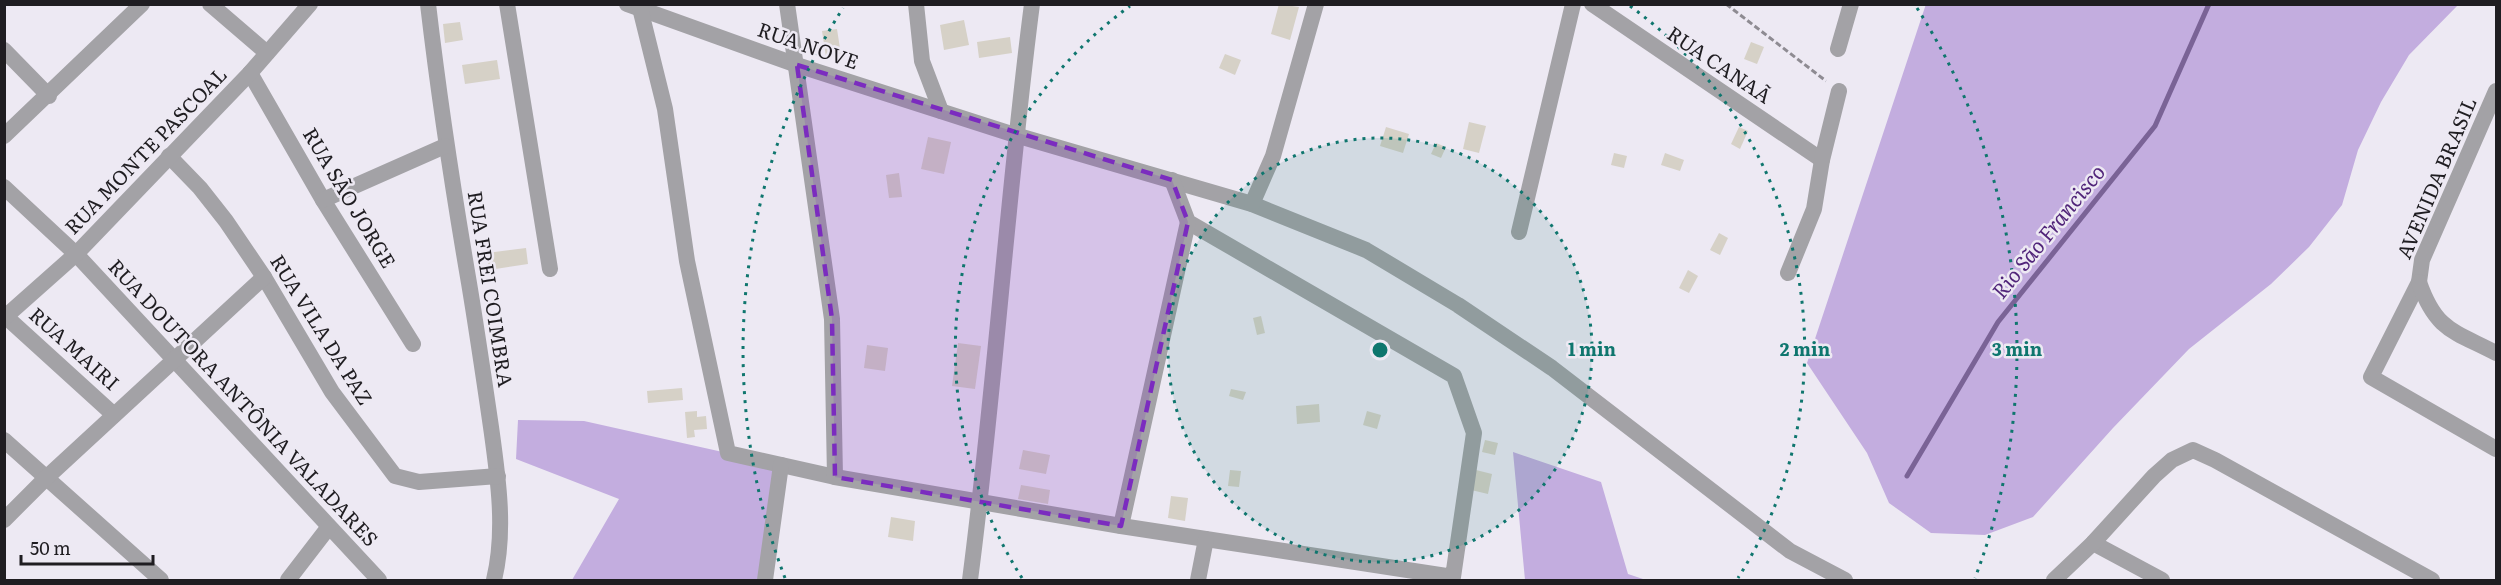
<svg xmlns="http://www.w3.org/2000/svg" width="2501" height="585" font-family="Literata,serif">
<rect width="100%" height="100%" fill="#ede9f3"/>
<!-- green -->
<g fill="#c3addf">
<path d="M1926,4L2458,5L2409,55L2381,102L2358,150L2342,205L2309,247L2271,284L2189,349L2113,428L2033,517L1985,535L1931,533L1889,503L1867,453L1807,363Z"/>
<path d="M518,420L584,421L781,465L765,580H572L619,499L516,459Z"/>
<path d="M1513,452L1601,482L1628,574L1646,580H1525Z"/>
</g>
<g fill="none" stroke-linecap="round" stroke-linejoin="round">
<!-- stream -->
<path stroke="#7a6396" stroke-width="5" d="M1907,476L1998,322L2155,126L2209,4"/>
</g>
<!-- building -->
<g fill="#d6d1c7">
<path d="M1279,4L1299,7L1290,40L1271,34Z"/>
<path d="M964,20L969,45L944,50L940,25Z"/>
<path d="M460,22L463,40L445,43L443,24Z"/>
<path d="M837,29L841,55L826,57L822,31Z"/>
<path d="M1010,37L1012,53L979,58L977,42Z"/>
<path d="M1751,42L1764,47L1757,64L1744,59Z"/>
<path d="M1225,54L1241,60L1235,75L1219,68Z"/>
<path d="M497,60L500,79L465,84L462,65Z"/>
<path d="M1469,122L1486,126L1479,153L1463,149Z"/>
<path d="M1386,127L1409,134L1403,153L1380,146Z"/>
<path d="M1739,127L1748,131L1740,149L1731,144Z"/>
<path d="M928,137L951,142L944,174L921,169Z"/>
<path d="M1436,143L1446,147L1441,158L1431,154Z"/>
<path d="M1614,153L1627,156L1624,168L1611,165Z"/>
<path d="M1665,153L1684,160L1680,171L1661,165Z"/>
<path d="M899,173L902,197L889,198L886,175Z"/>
<path d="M1719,233L1728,238L1720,255L1710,250Z"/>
<path d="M526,248L528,264L489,270L487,253Z"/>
<path d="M1688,270L1698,276L1689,293L1679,288Z"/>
<path d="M1261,316L1265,333L1257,335L1253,318Z"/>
<path d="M958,343L981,346L975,389L952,386Z"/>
<path d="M867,345L888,348L885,371L864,368Z"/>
<path d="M682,388L683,400L648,403L647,391Z"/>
<path d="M1231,389L1246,392L1243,400L1229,396Z"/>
<path d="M1319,404L1320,422L1297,424L1296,406Z"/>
<path d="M697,411V417L706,416L707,429L694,430L695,437L687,438L685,412Z"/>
<path d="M1367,411L1381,415L1377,429L1363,425Z"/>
<path d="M1485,440L1498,443L1495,455L1482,452Z"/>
<path d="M1023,450L1050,455L1046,474L1019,469Z"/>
<path d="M1230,470L1241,471L1239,487L1228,486Z"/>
<path d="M1476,470L1492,474L1488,494L1471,490Z"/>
<path d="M1021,485L1050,490L1048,504L1018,499Z"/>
<path d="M1171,496L1188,498L1185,521L1168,518Z"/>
<path d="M891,517L915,521L913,541L888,537Z"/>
</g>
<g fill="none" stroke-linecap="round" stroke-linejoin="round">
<!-- path -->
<path stroke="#8e8b92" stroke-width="3" stroke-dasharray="6 3" stroke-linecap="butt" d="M1726,4L1826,81"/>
<!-- street -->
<g stroke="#a3a2a6" stroke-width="16">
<path d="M210,4L267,53"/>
<path d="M428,4C439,98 453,190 469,283C477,331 484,379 491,427C498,477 506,531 494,580"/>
<path d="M507,4L550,269"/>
<path d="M627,4L797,65L1015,135L1252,204L1366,250L1458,305L1552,368L1790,551L1845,580"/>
<path d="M639,4L665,109L687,261L728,453L835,477L1121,526L1453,577L1474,433L1454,376L1188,222L1172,180"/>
<path d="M787,4L832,319L835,477"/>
<path d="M916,4L922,61L941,111"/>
<path d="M1592,4L1822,160"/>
<path d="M1838,49L1851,4"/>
<path d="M4,50L49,96"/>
<path d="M250,73L323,200L413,344"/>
<path d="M2496,91L2422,260L2419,282L2371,377L2496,449"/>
<path d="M4,136L142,4"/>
<path d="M169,156L200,188L226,221L264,277L332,392L395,476L419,482L498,476"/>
<path d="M4,187L76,254L379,580"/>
<path d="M323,200L445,146"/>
<path d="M1252,204L1273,156L1316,4"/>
<path d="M1519,232L1573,4"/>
<path d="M1788,273L1814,209L1822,160L1839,91"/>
<path d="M2419,282C2436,331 2454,331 2496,353"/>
<path d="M4,315L114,415"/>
<path d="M4,318L76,254L250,73L310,4"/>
<path d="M4,440L161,580"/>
<path d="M4,520L45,479L264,277"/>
<path d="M1121,526L1188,222"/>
<path d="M2093,543L2162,580"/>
<path d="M288,580L328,528"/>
<path d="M765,580L781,465"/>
<path d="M970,580C995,389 1007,196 1032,4"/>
<path d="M1198,580L1206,539"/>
<path d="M2054,580L2093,543L2154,476L2172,460L2193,450L2215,460L2432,580"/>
</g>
</g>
<!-- marked area -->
<path fill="#7b2cbf" fill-opacity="0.2" stroke="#7b2cbf" stroke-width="4.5" stroke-dasharray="12 8" stroke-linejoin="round" d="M797,65L1172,180L1188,222L1121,526L835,477L832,319Z"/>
<!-- distance rings -->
<circle cx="1380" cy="350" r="212" fill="#0f766e" fill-opacity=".12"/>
<g fill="none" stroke="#0f766e" stroke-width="3" stroke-dasharray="3 6">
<circle cx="1380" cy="350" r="212"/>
<path d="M1022 578A425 425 0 0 1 1130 6M1630 6A425 425 0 0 1 1738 578"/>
<path d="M785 578A637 637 0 0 1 843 8M1917 8A637 637 0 0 1 1975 578"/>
</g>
<g text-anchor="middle" stroke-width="5" stroke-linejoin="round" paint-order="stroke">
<!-- street labels -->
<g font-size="20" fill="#1f1d21" stroke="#ede9f3">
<text transform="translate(808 46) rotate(19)" y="7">RUA NOVE</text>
<text transform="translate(1719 65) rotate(34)" y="7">RUA CANAÃ</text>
<text transform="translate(146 151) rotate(-46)" y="7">RUA MONTE PASCOAL</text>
<text transform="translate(2437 178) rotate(-67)" y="7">AVENIDA BRASIL</text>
<text transform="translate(349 198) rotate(59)" y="7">RUA SÃO JORGE</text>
<text transform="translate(490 289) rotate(81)" y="7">RUA FREI COIMBRA</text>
<text transform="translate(321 330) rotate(58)" y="7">RUA VILA DA PAZ</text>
<text transform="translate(74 349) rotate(42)" y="7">RUA MAIRI</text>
<text transform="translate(243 403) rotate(47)" y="7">RUA DOUTORA ANTÔNIA VALADARES</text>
</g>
<!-- water labels -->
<g font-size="21" font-style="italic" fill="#51257a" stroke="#ede9f3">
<text transform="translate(2049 232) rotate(-51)" y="7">Rio São Francisco</text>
</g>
</g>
<circle cx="1380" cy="350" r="9" fill="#0f766e" stroke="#ede9f3" stroke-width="3"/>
<g font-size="18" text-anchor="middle" font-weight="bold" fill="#0f766e" stroke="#ede9f3" stroke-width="5" stroke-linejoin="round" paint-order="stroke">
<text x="1592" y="356">1 min</text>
<text x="1805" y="356">2 min</text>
<text x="2017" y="356">3 min</text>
</g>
<!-- border -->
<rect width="2501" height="585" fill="none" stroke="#1f1d21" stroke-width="12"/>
<!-- scale -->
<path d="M21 555v9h132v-9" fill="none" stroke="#1f1d21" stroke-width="3"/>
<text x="30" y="555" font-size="18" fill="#1f1d21" stroke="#ede9f3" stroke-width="4.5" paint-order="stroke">50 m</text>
</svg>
